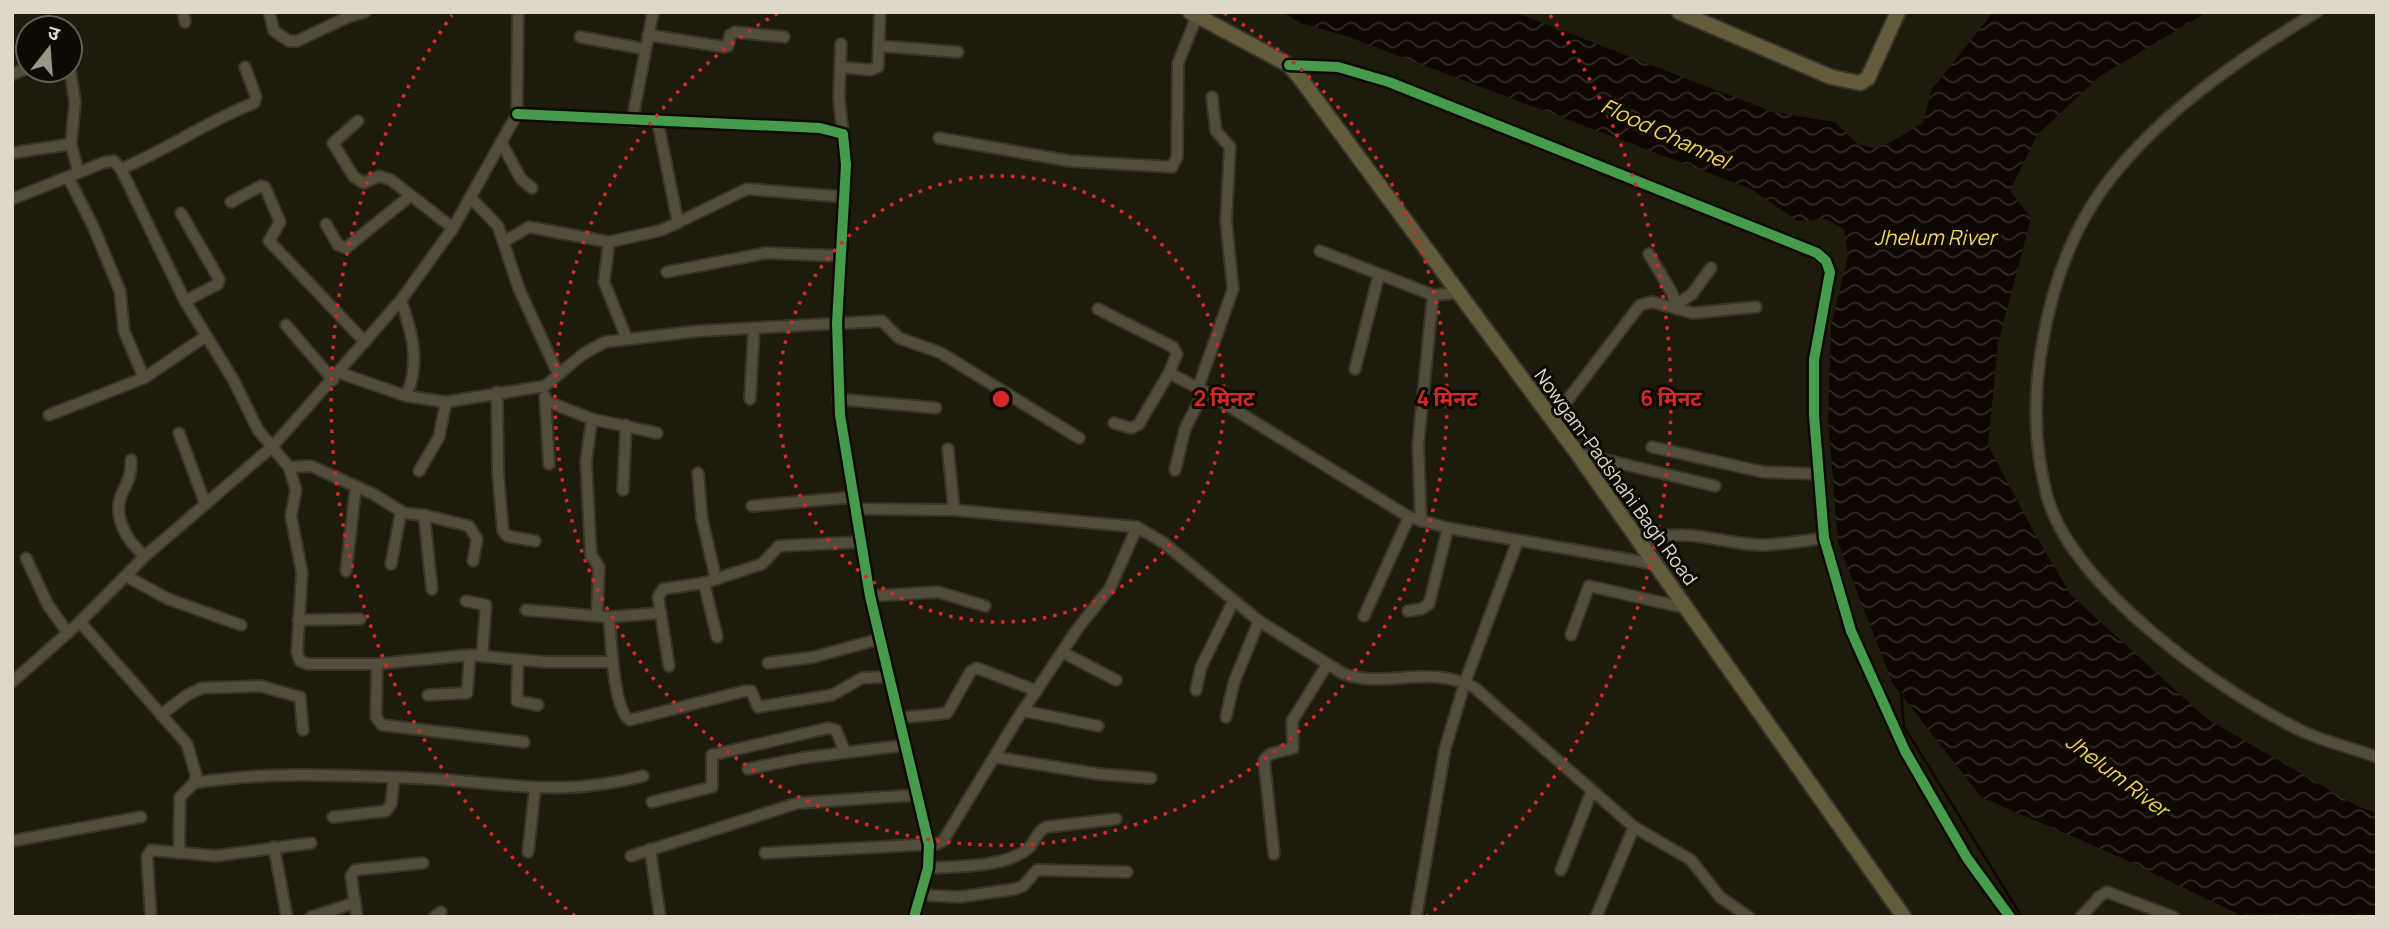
<svg xmlns="http://www.w3.org/2000/svg" width="2389" height="929" font-family="Manrope,'Noto Sans Devanagari',sans-serif">
<defs>
<pattern id="water-waves" width="16" height="10" patternUnits="userSpaceOnUse" patternTransform="scale(1.75)"><rect width="16" height="10" fill="#0f0801"/><path d="M0 5q4-4 8 0t8 0" fill="none" stroke="#322b25"/></pattern>
</defs>
<rect width="100%" height="100%" fill="#1f1b0c"/>
<!-- water -->
<path fill="url(#water-waves)" d="M1281,12H1514L1773,112L1835,122L1858,144L1873,148L1887,144L1923,123L1932,89L1993,12H2207L2099,77L2037,135L2010,191L2031,218L1998,343L1988,445L2032,529L2071,595L2207,719L2359,807L2377,813V917H2244L2124,859L1981,797L1893,684L1838,543L1828,420L1831,326L1848,256L1844,229L1826,219L1798,221L1751,189L1349,37L1301,23Z"/>
<g fill="none" stroke-linecap="round" stroke-linejoin="round">
<!-- stream -->
<path stroke="#0f0801" stroke-width="2.5" d="M1901,692L1904,727L2022,917"/>
<!-- minor casing -->
<g stroke="#383528" stroke-width="14">
<g id="minor">
<path d="M183,12L185,22"/>
<path d="M269,12L274,31L289,41H297L348,17L365,12"/>
<path d="M2317,12C2245,55 2173,104 2119,168C2077,217 2054,277 2043,340C2033,393 2033,443 2047,496C2072,587 2220,692 2302,731C2325,742 2352,748 2377,757"/>
<path d="M648,35L724,47L728,46L730,35L735,32L784,37"/>
<path d="M580,37L645,49"/>
<path d="M841,44L839,99L843,134"/>
<path d="M880,46L958,52"/>
<path d="M1289,65L1338,67L1389,82L1817,253L1826,261L1830,272L1814,360V415L1824,538L1851,631L1905,751L1967,858L2010,917"/>
<path d="M840,67L870,70L878,67L880,12"/>
<path d="M70,70L75,102L71,144L78,171"/>
<path d="M13,74L28,68"/>
<path d="M517,114L820,128L843,134L846,165L837,323L840,415L870,596L929,845L928,868L914,917"/>
<path d="M358,121L333,143L354,177L364,183L379,176L391,180L453,228"/>
<path d="M632,121L653,12"/>
<path d="M658,123L678,223"/>
<path d="M939,138L1070,161L1172,167L1177,157L1178,63L1197,16"/>
<path d="M501,142L521,179L532,188"/>
<path d="M12,153L71,144"/>
<path d="M121,169C167,150 207,121 254,103L256,97L245,67"/>
<path d="M68,177L93,226L120,291L124,331L144,378"/>
<path d="M470,197L498,226L519,289L558,374"/>
<path d="M12,199L105,162L114,161L121,169L185,301L234,381L258,430L289,467L296,490L291,516L302,573L297,652L300,661L308,664H377L470,655L545,662H613"/>
<path d="M231,202L261,186L265,187L280,222L269,241L365,342"/>
<path d="M181,213L219,279L218,284L185,301"/>
<path d="M326,224L338,245L346,248L410,196"/>
<path d="M505,241L529,227L609,242L662,230L747,189L845,197"/>
<path d="M609,242L604,282L627,339"/>
<path d="M1320,251L1433,295L1458,293"/>
<path d="M1649,254L1672,293L1677,309"/>
<path d="M667,272L766,253L842,256"/>
<path d="M401,300C412,333 421,363 406,396"/>
<path d="M1677,304L1692,294L1711,268"/>
<path d="M1098,309L1173,347L1177,354L1169,373L1204,391L1409,517L1448,528L1655,564"/>
<path d="M286,325L333,380"/>
<path d="M1355,369L1379,274"/>
<path d="M340,373L406,396L446,402L545,386L583,354L605,342L698,331L882,321L899,338L941,353L1079,438"/>
<path d="M1198,388L1233,289L1226,220L1230,147L1216,131L1212,97"/>
<path d="M497,392L498,473L503,531L507,536L535,541"/>
<path d="M545,396L549,464"/>
<path d="M750,399L754,328"/>
<path d="M838,399L936,408"/>
<path d="M546,401L592,419L657,433"/>
<path d="M49,415L144,378L206,336"/>
<path d="M592,419L586,461L591,555L599,567L597,615"/>
<path d="M1553,419L1640,305L1652,302L1693,313L1756,307"/>
<path d="M1114,423L1131,428L1139,424L1169,373"/>
<path d="M179,433L205,503"/>
<path d="M1652,447L1763,472L1819,474"/>
<path d="M948,449L954,510"/>
<path d="M1577,453L1715,486"/>
<path d="M131,460C131,474 129,480 123,491C111,515 127,542 145,556"/>
<path d="M289,467L311,466L373,494L404,513L424,515L469,526L477,539L473,561"/>
<path d="M1175,470L1185,429L1204,391"/>
<path d="M419,471L439,437L446,402"/>
<path d="M698,473L702,519L716,579"/>
<path d="M623,490L626,425"/>
<path d="M752,506L854,497"/>
<path d="M856,509L954,510L1137,527L1164,543L1259,621L1342,673C1381,690 1431,663 1475,688L1634,827L1691,860L1720,897L1749,917"/>
<path d="M424,515L432,589"/>
<path d="M1421,521L1418,445L1433,295"/>
<path d="M1641,543C1681,525 1718,543 1759,545C1780,545 1803,541 1824,538"/>
<path d="M26,558L48,605L68,633"/>
<path d="M391,564L401,512"/>
<path d="M346,571L356,486"/>
<path d="M126,576L168,599L241,625"/>
<path d="M704,583L717,637"/>
<path d="M870,596L938,592L985,606"/>
<path d="M466,601L486,605L482,656"/>
<path d="M526,610L609,617L661,613"/>
<path d="M1408,611L1421,609L1429,604L1448,528"/>
<path d="M1364,616L1409,517"/>
<path d="M609,617C611,637 613,711 630,720L745,691H751L758,707L832,695L862,678L887,677"/>
<path d="M298,620L360,619"/>
<path d="M80,622L187,744L196,775L194,783L180,797L179,853"/>
<path d="M1571,635L1589,586L1686,608"/>
<path d="M1062,652L1116,680"/>
<path d="M518,660L517,701L538,705"/>
<path d="M768,663L814,657L879,639"/>
<path d="M377,664L376,717L382,725L524,742"/>
<path d="M669,666L658,597L663,589L704,583L762,564L779,546L860,542"/>
<path d="M12,682L80,622L145,556L273,446L401,300L453,228L517,114L518,12"/>
<path d="M1196,690L1201,667L1233,602"/>
<path d="M428,695L467,693L470,655"/>
<path d="M1024,711L1098,726"/>
<path d="M161,715L187,695L202,688L260,686L300,697L303,730"/>
<path d="M1226,717L1234,682L1259,621"/>
<path d="M899,718L947,713L971,671L977,668L1037,691"/>
<path d="M994,757L1098,774L1151,778"/>
<path d="M748,769L802,758L906,745"/>
<path d="M194,783C265,771 341,775 413,778C499,781 556,799 643,776"/>
<path d="M652,802L712,787V755L828,728L836,730L845,752"/>
<path d="M333,817L386,811L391,804L394,778"/>
<path d="M12,841L141,817"/>
<path d="M274,847L287,917"/>
<path d="M650,849L660,917"/>
<path d="M528,852L535,789"/>
<path d="M765,853L936,844L943,841L1016,721L1078,628L1110,588L1137,527"/>
<path d="M1274,854L1264,760L1270,754L1293,748L1292,721L1327,665"/>
<path d="M631,856L798,803L916,795"/>
<path d="M928,868C958,866 999,868 1025,851C1035,845 1035,832 1046,827L1116,819"/>
<path d="M1561,870L1591,793"/>
<path d="M921,895L959,897L1015,889L1023,886L1037,870L1127,872"/>
<path d="M151,917L147,857L151,850L216,856L311,843"/>
<path d="M311,917L354,903"/>
<path d="M357,917L351,876L355,870L423,863"/>
<path d="M434,917L441,912"/>
<path d="M1416,917L1445,749L1465,682L1518,540"/>
<path d="M1596,917L1634,827"/>
<path d="M2081,917L2100,896L2107,892L2174,917"/>
</g>
</g>
<!-- major casing -->
<g stroke="#383528" stroke-width="18">
<g id="major">
<path d="M1190,12L1289,65L1300,78L1577,453L1904,917"/>
<path d="M1679,12L1831,77L1860,83L1868,78L1898,12"/>
</g>
</g>
<!-- minor -->
<use href="#minor" stroke="#524d3a" stroke-width="10"/>
<!-- major -->
<use href="#major" stroke="#625b3c" stroke-width="14"/>
<!-- cycleway casing -->
<g stroke="#0d0a02" stroke-width="15">
<g id="cycleway">
<path d="M1289,65L1338,67L1389,82L1817,253L1826,261L1830,272L1814,360V415L1824,538L1851,631L1905,751L1967,858L2010,917"/>
<path d="M517,114L820,128L843,134L846,165L837,323L840,415L870,596L929,845L928,868L914,917"/>
</g>
</g>
<!-- cycleway -->
<use href="#cycleway" stroke="#469c4c" stroke-width="10"/>
</g>
<!-- distance rings -->
<g fill="none" stroke="#d62828" stroke-width="3.5" stroke-dasharray="3.5 7">
<circle cx="1001" cy="399" r="223"/>
<path d="M1224 13A446 446 0 1 1 778 13"/>
<path d="M575 916A670 670 0 0 1 452 15M1550 15A670 670 0 0 1 1427 916"/>
</g>
<g text-anchor="middle" stroke-width="6" stroke-linejoin="round" paint-order="stroke">
<!-- street labels -->
<g font-size="19" fill="#ddd8c8" stroke="#0d0a02">
<text transform="translate(1616 477) rotate(54)" y="7">Nowgam-Padshahi Bagh Road</text>
</g>
<!-- water labels -->
<g font-size="21" font-style="italic" fill="#f6d458" stroke="#0d0a02">
<text transform="translate(1665 134) rotate(25)" y="7">Flood Channel</text>
<text x="1935" y="245">Jhelum River</text>
<text transform="translate(2117 776) rotate(37)" y="7">Jhelum River</text>
</g>
</g>
<circle cx="1001" cy="399" r="10" fill="#d62828" stroke="#0d0a02" stroke-width="3.5"/>
<g font-size="21" text-anchor="middle" font-weight="bold" fill="#d62828" stroke="#0d0a02" stroke-width="6" stroke-linejoin="round" paint-order="stroke">
<text x="1224" y="406">2 मिनट</text>
<text x="1447" y="406">4 मिनट</text>
<text x="1671" y="406">6 मिनट</text>
</g>
<!-- border -->
<rect width="2389" height="929" fill="none" stroke="#ddd8c8" stroke-width="28"/>
<!-- north arrow -->
<g transform="translate(49 49) rotate(17)"><circle r="33" fill="#0d0a02" stroke="#605c51" stroke-width="2"/>
<path d="M0-5L12 26L0 18L-12 26Z" fill="#9a9686"/>
<text y="-10" font-size="19" font-weight="bold" text-anchor="middle" fill="#ddd8c8">उ</text>
</g>
</svg>
